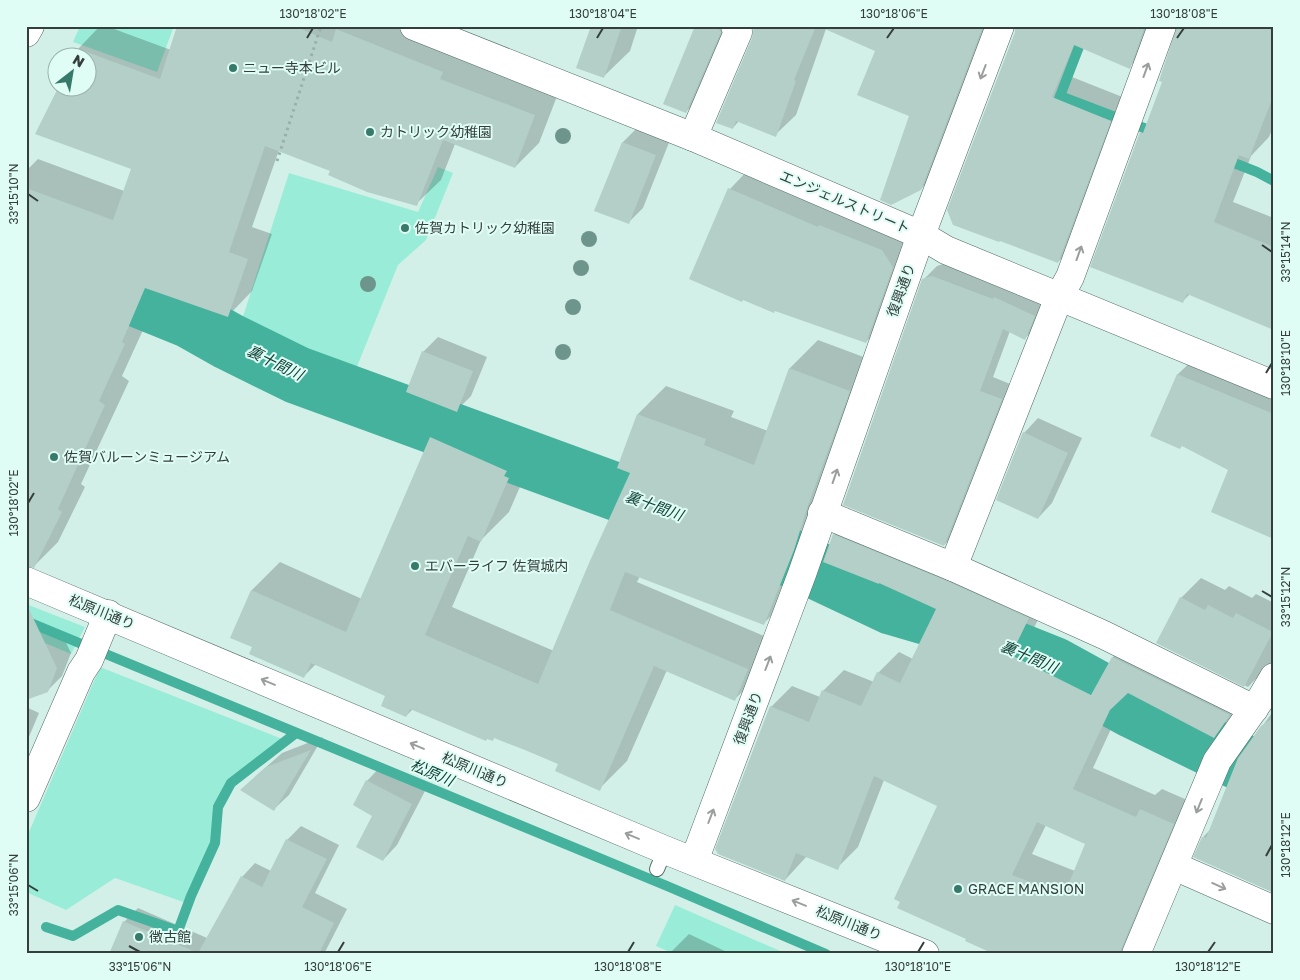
<svg xmlns="http://www.w3.org/2000/svg" width="1300" height="980" font-family="'Golos Text','Noto Sans JP',sans-serif">
<rect width="100%" height="100%" fill="#d3f0e8"/>
<!-- green -->
<g fill="#99edd8">
<path d="M80,26H174L157,72L73,42Z"/>
<path d="M438,167L453,173L426,240L398,265L352,379L239,329L289,173L418,212Z"/>
<path d="M26,604L85,627L71,654L26,635Z"/>
<path d="M100,667L290,742L236,782L220,808L219,839L192,905L115,878L66,910L26,892V839Z"/>
<path d="M675,905L787,954H674L656,946Z"/>
</g>
<!-- shadow -->
<g fill="#0003" fill-rule="evenodd">
<path d="M100,26H106L171,50L179,26H413L559,91L539,143L515,167L455,144L441,180L416,204L279,150L252,227L272,234L252,291L228,316L157,291L145,317L148,319L122,376L129,381L81,484L85,487L58,542L34,566L26,565V171L38,159L124,191L133,168L37,134L59,88H88V58L78,49Z"/>
<path d="M592,26H638L630,51L603,77Z"/>
<path d="M696,26H729L697,100L686,112Z"/>
<path d="M755,26H995L941,168L921,189L911,115L877,50L826,29L796,115L775,135L739,121L733,128L754,38Z"/>
<path d="M1016,26H1157L1150,47L1129,67L1084,48L1072,77L1130,100L1078,242L1058,262L1016,32Z"/>
<path d="M1178,26H1274V125L1269,137L1251,156L1233,202L1274,218V328L1190,294L1183,301L1141,133L1146,127L1164,81Z"/>
<path d="M637,128L670,140L643,208L628,223L623,142Z"/>
<path d="M750,168L913,246L886,321L866,342L691,278L730,189Z"/>
<path d="M946,263L1047,302L1038,325L1025,338L1010,331L993,377L1015,386L957,532L944,545L923,280L937,266Z"/>
<path d="M438,337L487,357L471,396L458,409L534,443L531,448L536,450L509,512L481,540L452,607L554,651L632,473L638,414L666,386L734,411L731,417L768,431L790,368L818,340L877,362L792,595L764,623L640,576L637,582L776,641L763,671L735,699L667,670L627,761L599,789L560,764L495,737L413,709L406,716L387,696L316,664L304,676L253,647L252,590L280,562L362,599L431,438L458,412L408,392L423,352Z"/>
<path d="M1198,355L1274,386V538L1230,470L1183,445L1151,435L1178,374Z"/>
<path d="M1038,418L1082,438L1052,503L1038,518L1024,433Z"/>
<path d="M854,514L1049,597L1031,634L1106,672L1113,657L1134,636L1250,694L1235,715L1214,736L1128,692L1093,768L1155,795L1162,789L1194,803L1148,954H997L968,938L938,805L884,780L858,847L837,868L807,856L785,880L771,707L792,686L820,697L823,691L844,670L874,682L878,673L899,652L913,659L938,608L834,535ZM1046,825L1087,843L1075,871L1032,854Z"/>
<path d="M1201,578L1225,590L1229,586L1252,598L1256,594L1274,603V660L1248,687L1158,643L1181,598Z"/>
<path d="M26,618L61,632L71,653L62,676L48,690Z"/>
<path d="M26,707L39,713L26,744Z"/>
<path d="M1274,710V893L1203,837L1211,829L1239,759Z"/>
<path d="M323,737L289,795L274,809L256,776L282,753Z"/>
<path d="M381,766L426,789L397,845L383,860L367,781Z"/>
<path d="M301,826L339,845L315,893L347,909L324,954H111L124,922L138,908L207,938L242,877L255,863L271,871L287,840Z"/>
<path d="M689,934L729,953V954H669Z"/>
</g>
<g fill="none" stroke-linecap="round" stroke-linejoin="round">
<!-- stream -->
<g stroke="#44b29c" stroke-width="10">
<path d="M1060,96L1157,133"/>
<path d="M1054,112L1083,36"/>
<path d="M1224,159L1257,172L1274,181"/>
<path d="M26,621L667,886L826,954"/>
<path d="M46,927L73,936L118,910L178,931L191,896L215,843L218,807L231,783L296,733"/>
</g>
<!-- river -->
<path stroke="#44b29c" stroke-width="58" d="M68,270L189,319L228,341L297,375L767,547L892,606L940,620L1054,666L1134,710L1253,768L1274,776"/>
</g>
<!-- building -->
<g fill="#b3cfc7" fill-rule="evenodd">
<path d="M177,26H294L332,42L336,29L443,72L440,79L535,115L515,168L443,140L417,206L367,192L328,175L330,171L265,146L229,252L248,259L228,317L145,288L122,342L125,344L99,401L105,405L58,509L62,512L34,568L26,566V188L113,220L131,169L35,134L58,88H88V58H72L76,48L160,79Z"/>
<path d="M591,26H622L604,78L576,68Z"/>
<path d="M695,26H711L720,30L721,32L686,113L663,104Z"/>
<path d="M754,26H816L794,80L796,81L776,137L736,121L733,129L716,123L752,38Z"/>
<path d="M818,26H983L921,190L891,205L880,200L909,116L857,95L875,51Z"/>
<path d="M1015,26H1145L1130,69L1074,45L1052,97L1111,121L1058,263L1000,241L999,242L953,225L947,210L1015,32Z"/>
<path d="M1177,26H1261L1274,31V94L1249,159L1239,155L1214,222L1274,247V330L1187,294L1183,303L1090,267L1140,132L1143,133L1162,82L1159,81Z"/>
<path d="M622,142L656,155L629,224L594,211Z"/>
<path d="M728,188L818,227L819,225L882,250L893,267L866,343L775,311L774,313L743,300L742,302L689,279Z"/>
<path d="M932,276L993,299L994,297L1035,316L1025,340L1003,329L980,391L1002,399L944,546L843,505L922,279Z"/>
<path d="M422,351L473,371L457,412L406,392Z"/>
<path d="M789,368L850,391L807,508L794,550L764,625L625,572L610,610L748,669L735,701L654,666L600,791L555,771L558,764L525,750L494,738L493,741L487,739L486,741L410,709L406,717L381,706L385,696L311,663L304,678L249,654L252,647L230,638L251,590L346,632L430,437L507,471L504,476L509,478L481,542L468,536L425,635L538,684L589,563L630,473L617,468L637,414L706,439L704,445L754,465Z"/>
<path d="M1177,374L1274,414V539L1211,512L1228,470L1182,446L1180,449L1150,436Z"/>
<path d="M1023,432L1068,453L1038,519L996,500Z"/>
<path d="M833,534L947,581L1029,618L1011,655L1091,695L1112,657L1230,715L1214,738L1128,693L1110,710L1073,789L1136,817L1140,809L1174,824L1119,954H994L965,941L966,939L897,908L900,902L894,899L937,806L874,776L838,870L796,853L785,881L718,854L715,849L770,706L809,722L822,690L861,706L877,672L900,683L936,609L879,583V584L823,562ZM1037,822L1085,844L1064,895L1012,875Z"/>
<path d="M1180,597L1205,610L1208,605L1233,618L1236,613L1273,632L1244,687L1156,643Z"/>
<path d="M26,603L57,668L48,692L26,700Z"/>
<path d="M1274,717V893L1193,857L1202,837L1206,838L1238,758L1261,726Z"/>
<path d="M311,750L274,811L240,790L266,767Z"/>
<path d="M366,780L412,804L383,861L356,847L372,816L353,805Z"/>
<path d="M286,839L327,859L302,907L334,923L319,954H109L123,921L198,953L241,876L262,887Z"/>
</g>
<g fill="none" stroke-linecap="round" stroke-linejoin="round">
<!-- service casing -->
<g stroke="#506a63" stroke-width="16">
<path id="service" d="M657,869L665,850"/>
</g>
<!-- minor casing -->
<g stroke="#506a63" stroke-width="29">
<g id="minor">
<path d="M414,26L693,137L921,235L946,250L1274,385"/>
<path d="M693,137L738,32L735,26"/>
<path d="M822,513L953,567L1104,635L1254,709"/>
<path d="M953,567L1059,297L1070,277L1162,26"/>
<path d="M26,581L665,850L925,954"/>
<path d="M26,798L81,672L89,660L108,614"/>
<path d="M694,861L802,574L921,235L1000,26"/>
<path d="M1174,866L1274,910"/>
<path d="M1136,954L1217,761L1262,697L1274,677"/>
</g>
</g>
<!-- secondary casing -->
<g stroke="#506a63" stroke-width="29">
<path id="secondary" d="M26,33L30,26"/>
</g>
<!-- path -->
<path stroke="#99afa9" stroke-width="3" stroke-dasharray="2.5 4" stroke-linecap="butt" d="M277,161L321,26"/>
<!-- service -->
<use href="#service" stroke="#fff" stroke-width="14"/>
<!-- minor -->
<use href="#minor" stroke="#fff" stroke-width="28"/>
<!-- secondary -->
<use href="#secondary" stroke="#fff" stroke-width="28"/>
</g>
<!-- trees -->
<g fill="#6e958c">
<circle cx="563" cy="136" r="8"/>
<circle cx="589" cy="239" r="8"/>
<circle cx="581" cy="268" r="8"/>
<circle cx="368" cy="284" r="8"/>
<circle cx="573" cy="307" r="8"/>
<circle cx="563" cy="352" r="8"/>
</g>
<!-- one-way arrows -->
<defs><path id="oneway-shaft" d="M-6 0H5M1.5-3L5.5 0L1.5 3" fill="none" stroke-width="1.6" stroke-linecap="round" stroke-linejoin="round" transform="scale(1.25)"/></defs>
<g stroke="#9a9f9e">
<use href="#oneway-shaft" transform="translate(1146 70) rotate(-70)"/>
<use href="#oneway-shaft" transform="translate(983 72) rotate(111)"/>
<use href="#oneway-shaft" transform="translate(1079 253) rotate(-70)"/>
<use href="#oneway-shaft" transform="translate(835 476) rotate(-71)"/>
<use href="#oneway-shaft" transform="translate(768 663) rotate(-69)"/>
<use href="#oneway-shaft" transform="translate(268 682) rotate(-157)"/>
<use href="#oneway-shaft" transform="translate(417 746) rotate(-157)"/>
<use href="#oneway-shaft" transform="translate(1199 806) rotate(112)"/>
<use href="#oneway-shaft" transform="translate(711 816) rotate(-69)"/>
<use href="#oneway-shaft" transform="translate(632 836) rotate(-157)"/>
<use href="#oneway-shaft" transform="translate(1219 886) rotate(24)"/>
<use href="#oneway-shaft" transform="translate(799 903) rotate(-158)"/>
</g>
<!-- ticks -->
<path fill="none" stroke="#343f3c" stroke-width="2" d="M307,38L313,28M597,38L603,28M887,38L894,28M1177,38L1184,28M28,194L38,201M1262,245L1272,252M1266,373L1272,363M28,503L34,493M1262,591L1272,597M1266,856L1272,845M28,885L38,891M129,946L140,952M338,952L344,942M628,952L634,942M918,952L924,942M1208,952L1215,942"/>
<!-- markers -->
<g fill="#377a6b" stroke="#e0fdf5" stroke-width="2">
<circle cx="233" cy="68" r="5"/>
<circle cx="370" cy="132" r="5"/>
<circle cx="405" cy="228" r="5"/>
<circle cx="54" cy="457" r="5"/>
<circle cx="415" cy="566" r="5"/>
<circle cx="958" cy="889" r="5"/>
<circle cx="139" cy="937" r="5"/>
</g>
<g text-anchor="middle" stroke-width="4" stroke-linejoin="round" paint-order="stroke">
<!-- poi labels -->
<g font-size="14" fill="#343f3c" stroke="#e0fdf5" text-anchor="start">
<text x="243" y="73">ニュー寺本ビル</text>
<text x="380" y="137">カトリック幼稚園</text>
<text x="415" y="233">佐賀カトリック幼稚園</text>
<text x="64" y="462">佐賀バルーンミュージアム</text>
<text x="425" y="571">エバーライフ 佐賀城内</text>
<text x="968" y="894">GRACE MANSION</text>
<text x="149" y="942">徴古館</text>
</g>
<!-- street labels -->
<g font-size="14" fill="#343f3c" stroke="#e0fdf5">
<text transform="translate(845 202) rotate(23)" y="5">エンジェルストリート</text>
<text transform="translate(901 290) rotate(-70)" y="5">復興通り</text>
<text transform="translate(102 612) rotate(22)" y="5">松原川通り</text>
<text transform="translate(748 718) rotate(-69)" y="5">復興通り</text>
<text transform="translate(475 770) rotate(23)" y="5">松原川通り</text>
<text transform="translate(849 923) rotate(22)" y="5">松原川通り</text>
</g>
<!-- water labels -->
<g font-size="15" font-style="italic" fill="#0d3f35" stroke="#e0fdf5">
<text transform="translate(275 363) rotate(26)" y="5">裏十間川</text>
<text transform="translate(654 506) rotate(20)" y="5">裏十間川</text>
<text transform="translate(1029 657) rotate(23)" y="5">裏十間川</text>
<text transform="translate(432 773) rotate(23)" y="5">松原川</text>
</g>
</g>
<!-- border -->
<rect width="1300" height="980" fill="none" stroke="#e0fdf5" stroke-width="55"/>
<!-- north arrow -->
<g transform="translate(72 72) rotate(31)"><circle r="24" fill="#e0fdf5" stroke="#9bb1ab"/>
<path d="M0-4L9 19L0 12L-9 19Z" fill="#377a6b"/>
<text y="-8" font-size="14" font-weight="bold" text-anchor="middle" fill="#343f3c">N</text>
</g>
<rect x="28" y="28" width="1244" height="924" fill="none" stroke="#343f3c" stroke-width="2"/>
<g font-size="12" text-anchor="middle" fill="#343f3c">
<text x="313" y="18">130°18'02"E</text>
<text x="603" y="18">130°18'04"E</text>
<text x="894" y="18">130°18'06"E</text>
<text x="1184" y="18">130°18'08"E</text>
<text transform="translate(14 194) rotate(-90)" y="4">33°15'10"N</text>
<text transform="translate(1286 252) rotate(-90)" y="4">33°15'14"N</text>
<text transform="translate(1286 363) rotate(-90)" y="4">130°18'10"E</text>
<text transform="translate(14 503) rotate(-90)" y="4">130°18'02"E</text>
<text transform="translate(1286 597) rotate(-90)" y="4">33°15'12"N</text>
<text transform="translate(1286 845) rotate(-90)" y="4">130°18'12"E</text>
<text transform="translate(14 885) rotate(-90)" y="4">33°15'06"N</text>
<text x="140" y="971">33°15'06"N</text>
<text x="338" y="971">130°18'06"E</text>
<text x="628" y="971">130°18'08"E</text>
<text x="918" y="971">130°18'10"E</text>
<text x="1208" y="971">130°18'12"E</text>
</g>
</svg>
